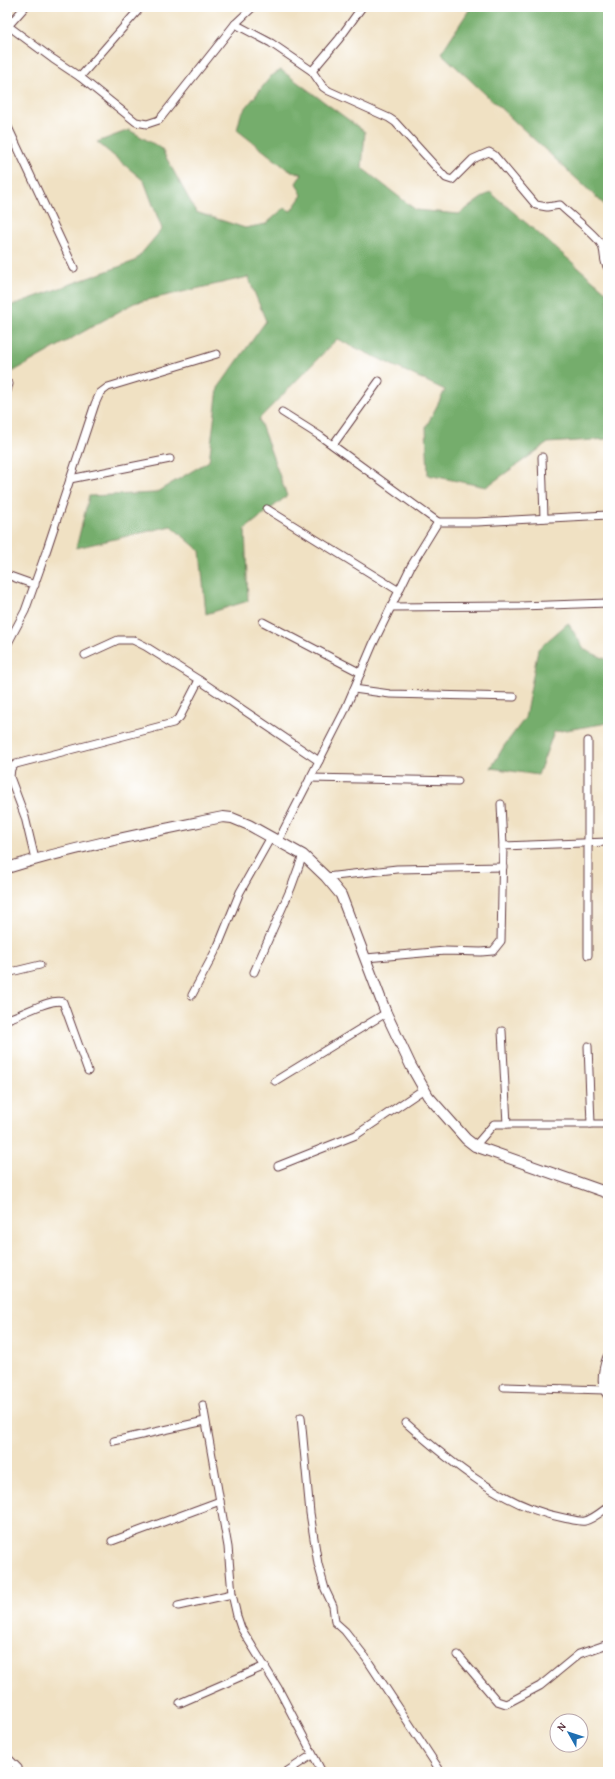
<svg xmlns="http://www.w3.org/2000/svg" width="615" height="1779" font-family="'Gentium Book Plus',serif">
<rect width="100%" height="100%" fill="#fff"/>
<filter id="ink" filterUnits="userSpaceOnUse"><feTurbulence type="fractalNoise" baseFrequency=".025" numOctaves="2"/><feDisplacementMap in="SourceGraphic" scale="8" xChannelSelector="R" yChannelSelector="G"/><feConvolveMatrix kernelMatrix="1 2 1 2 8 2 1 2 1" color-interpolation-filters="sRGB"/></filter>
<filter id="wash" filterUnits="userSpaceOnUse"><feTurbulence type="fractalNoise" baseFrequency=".012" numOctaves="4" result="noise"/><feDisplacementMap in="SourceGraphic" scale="16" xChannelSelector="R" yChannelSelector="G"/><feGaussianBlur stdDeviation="0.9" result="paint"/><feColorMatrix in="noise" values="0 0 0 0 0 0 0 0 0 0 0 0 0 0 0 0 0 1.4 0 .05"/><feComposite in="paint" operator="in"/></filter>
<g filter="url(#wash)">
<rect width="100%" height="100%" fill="#f0e1c3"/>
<!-- forest -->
<g fill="#75ad6c" stroke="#60664c">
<path d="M471,7H608V208L441,53Z"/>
<path d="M281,70L365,132L362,168L416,210L459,214L490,192L608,293V439L548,443L486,487L428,475L426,427L445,390L337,339L259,419L287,496L245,529L248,601L206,614L200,551L171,526L76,548L89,496L155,493L209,461L218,388L266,321L248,277L134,303L7,375V307L135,261L162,229L144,181L97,142L129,130L161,148L196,212L245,228L266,224L284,208L291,211L302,195L296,183L302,174L288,170L237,130L241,114L271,76Z"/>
<path d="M568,623L585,650L608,660V723L554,732L538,775L491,768L504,746L525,718L538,649Z"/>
</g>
</g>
<g filter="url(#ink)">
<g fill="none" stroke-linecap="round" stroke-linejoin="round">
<!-- street casing -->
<g stroke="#633c42" stroke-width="9">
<g id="street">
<path d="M235,24L271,43L312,71L323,87L329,91L389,118L395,122L446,178L452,180L473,159L489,152L494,155L536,205L547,207L560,205C570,215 594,233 601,244C606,252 602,261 608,268"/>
<path d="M7,25L53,59L80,77L136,122L147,124L159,120L235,24L253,7"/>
<path d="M9,25L25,7"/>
<path d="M312,71L339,39L362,7"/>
<path d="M80,77L141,7"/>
<path d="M7,125L74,268"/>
<path d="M7,391L9,384"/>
<path d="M282,412L320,436L438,522"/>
<path d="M333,445L379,381"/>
<path d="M542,457L544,518"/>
<path d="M70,479L170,459"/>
<path d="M267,509L399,591"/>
<path d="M7,575L35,585"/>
<path d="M391,607L520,606L608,603"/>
<path d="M263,622L361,673"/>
<path d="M7,645L25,611L46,552L95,404L100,393L108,387L217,354"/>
<path d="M85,655L118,640H133L145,646L199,680L319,761"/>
<path d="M354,689L390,694L514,697"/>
<path d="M588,741V955"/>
<path d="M310,778L458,781"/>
<path d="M278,841L344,712L373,644L411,566L438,522H477L608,515"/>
<path d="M503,846L608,842"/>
<path d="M35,859L25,817L10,777L11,768L16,764L173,723L180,717L199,680"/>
<path d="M326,877L397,869L503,867"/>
<path d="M366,958L445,951L481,952L493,951L501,941L503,846L501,804"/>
<path d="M254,972L291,888L303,855"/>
<path d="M7,973L40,965"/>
<path d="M192,995L218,946L240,892L271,837"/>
<path d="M7,1019C21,1016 51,997 63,1002L88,1071"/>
<path d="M502,1031L507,1124"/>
<path d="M588,1046L591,1124"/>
<path d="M275,1081L386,1013"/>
<path d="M475,1146L494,1124H608"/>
<path d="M278,1166L356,1135L424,1089"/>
<path d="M504,1387L605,1390"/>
<path d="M203,1405L228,1547L232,1594L237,1616L241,1628L278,1688L322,1772"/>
<path d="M301,1417L310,1513L318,1564L325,1589L333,1606L335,1622L345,1631L366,1658L441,1772"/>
<path d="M406,1423C450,1462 504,1507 564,1518C570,1519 578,1522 585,1521C593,1519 601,1512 608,1507"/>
<path d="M114,1441L205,1421"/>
<path d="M112,1541L220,1501"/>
<path d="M178,1606L232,1594"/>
<path d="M458,1655L497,1701L506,1704L540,1686L579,1654L608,1644"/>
<path d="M180,1703L265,1666"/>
<path d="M7,1757L18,1768L15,1772"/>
<path d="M286,1772L312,1755"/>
</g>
</g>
<!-- secondary casing -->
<g stroke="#633c42" stroke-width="12">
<g id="secondary">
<path d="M7,868C78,846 151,832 223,817L232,818L249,825L303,855L326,877L341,895L386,1013L411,1066L428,1096L466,1139L475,1146L608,1193"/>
<path d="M608,1358C604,1369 601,1384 608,1394"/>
</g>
</g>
<!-- street -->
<use href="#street" stroke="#fff" stroke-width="7"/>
<!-- secondary -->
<use href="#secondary" stroke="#fff" stroke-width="10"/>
</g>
</g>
<!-- margin -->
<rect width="615" height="1779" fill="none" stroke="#fff" stroke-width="24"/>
<!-- north arrow -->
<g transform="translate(569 1733) rotate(309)"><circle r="19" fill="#ffffff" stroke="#b7a5aa"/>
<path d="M0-3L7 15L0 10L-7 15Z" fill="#1f6fb2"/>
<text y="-6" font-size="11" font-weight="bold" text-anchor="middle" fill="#4a1f2b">N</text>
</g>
</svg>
